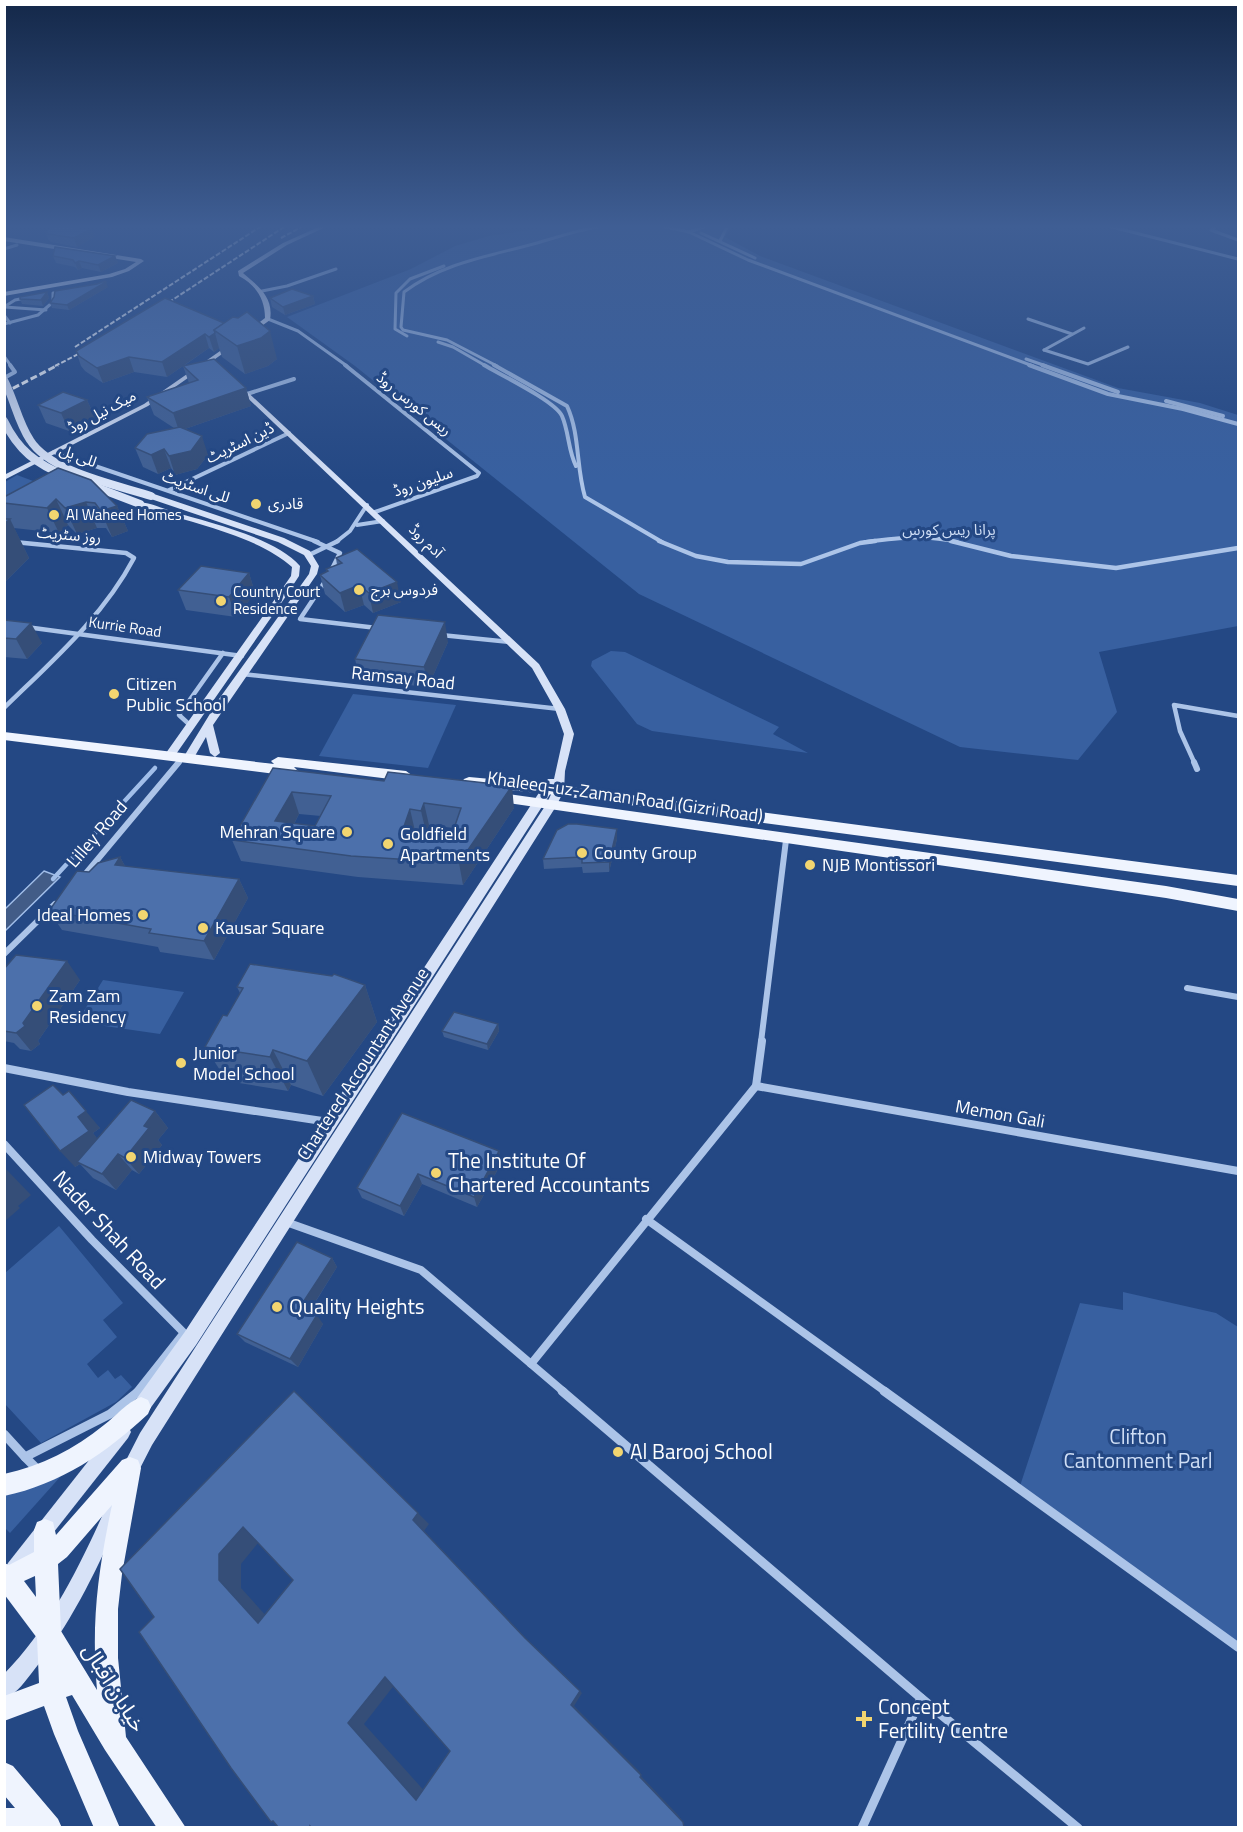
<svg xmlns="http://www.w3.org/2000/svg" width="1243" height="1832" font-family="'Titillium Web','Noto Sans Arabic',sans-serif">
<rect width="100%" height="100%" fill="#244884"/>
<!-- green -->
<g fill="#3860a0">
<path d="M563,225H733L725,237L760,256L1118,388L1200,403L1238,415V626L1099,652L1117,712L1078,760L960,747L639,594L355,366L287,317L411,269L455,246L489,236Z"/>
<path d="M17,475L68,494L5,528V482Z"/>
<path d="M611,651L625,652L779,727L773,734L808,753L652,731L637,724L591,666L592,661Z"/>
<path d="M353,694L456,705L428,768L319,756Z"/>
<path d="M103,980L184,992L160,1034L77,1022Z"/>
<path d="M59,1226L123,1303L103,1320L117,1337L87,1364L98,1378L108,1370L115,1379L121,1375L132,1387L116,1402L41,1443L5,1404V1273Z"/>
<path d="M1123,1292L1216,1313L1238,1327V1647L1019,1489L1080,1303L1123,1310Z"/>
<path d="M61,1476L10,1533L5,1528L4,1494Z"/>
</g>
<!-- water -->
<path fill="#425c87" stroke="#a1bee9" stroke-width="1.5" d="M44,871L60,877L5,931V909Z"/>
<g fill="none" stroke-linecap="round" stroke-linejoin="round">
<!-- stream -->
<path stroke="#a1bee9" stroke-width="4.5" d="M53,879L155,768"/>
<!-- street-far5 -->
<g stroke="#acc4e8" stroke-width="3">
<path d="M639,225L662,226L689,232L748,260L1033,366"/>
<path d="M1104,225L1238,259"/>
<path d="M1218,225L1211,230L1238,240"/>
<path d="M689,232L710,225"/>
<path d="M701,233L755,258"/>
<path d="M720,241L728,225"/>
<path d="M4,249L17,245"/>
<path d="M262,291L287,286L336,269"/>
<path d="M4,307L15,300L25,298"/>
<path d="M5,307L46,310"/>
<path d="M4,315L10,323"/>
<path d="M268,319L298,331L347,366"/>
<path d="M1028,319L1072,334"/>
<path d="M4,324L38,315L53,302V293L61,292"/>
<path d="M407,336L395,329L396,293L410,279L444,266"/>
<path d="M438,342L453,347L486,366"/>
<path d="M1044,350L1088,364L1128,347"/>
<path d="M1044,350L1084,328"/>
<path d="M4,356L11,366"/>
<path d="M1026,359L1046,366"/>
<path d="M497,366L447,340L403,330L401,327L404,292C444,262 491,256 537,243C561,236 584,228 609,225"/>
</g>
<!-- street-far4 -->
<g stroke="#acc4e8" stroke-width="4">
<path d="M345,365L479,473L477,476L375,512"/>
<path d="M484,365C501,375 555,401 562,416C569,432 568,450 576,466"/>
<path d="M494,365L567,406C580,434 576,467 585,497L662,542"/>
<path d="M1029,365L1108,394L1183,409L1238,424"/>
<path d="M1042,365L1118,392"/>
<path d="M4,378L15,372L10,365"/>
<path d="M247,394L294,379"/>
<path d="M1166,401L1223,416"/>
<path d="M54,452L318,542"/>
<path d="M169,490L289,433"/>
<path d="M357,525L383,521"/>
<path d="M4,541L17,542"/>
<path d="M336,542L350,531L367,505"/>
<path d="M865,542C897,538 926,534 957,542"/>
</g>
<!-- street-far3 -->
<g stroke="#acc4e8" stroke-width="4.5">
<path d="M4,541L126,553L134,558C103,617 51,662 4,708"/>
<path d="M314,541L340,553L331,571"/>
<path d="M659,541L696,556L728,562L801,564L860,543L875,541"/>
<path d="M951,541L1011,556L1116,568L1238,548"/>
<path d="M309,555L338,541"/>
<path d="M326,580L300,619L377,628"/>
<path d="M26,627L242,656"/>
<path d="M441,635L511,642"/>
<path d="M242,674L560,709"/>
<path d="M191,726L179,715L223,653"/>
<path d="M177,764L183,757"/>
<path d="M1195,764L1180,731L1174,705L1238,716"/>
</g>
<!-- street-far2 -->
<g stroke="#acc4e8" stroke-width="6">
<path d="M1194,762L1197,769"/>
<path d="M82,878L179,762"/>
<path d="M4,954L55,904"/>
<path d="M1187,988L1238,997"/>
<path d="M761,1042L786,840"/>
</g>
<!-- street-far1 -->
<g stroke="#acc4e8" stroke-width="8">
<path d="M4,1068L128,1092L329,1122"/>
<path d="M756,1086L1238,1171"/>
<path d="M4,1144L92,1240L190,1339"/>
<path d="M646,1219L886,1392"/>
<path d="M286,1222L421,1270L564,1392"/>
<path d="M531,1364L756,1086L762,1041"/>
<path d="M137,1392L183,1334"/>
</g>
<!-- street -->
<g stroke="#acc4e8" stroke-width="9">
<path d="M562,1391L921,1698L1078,1828"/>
<path d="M884,1391L1238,1647"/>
<path d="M4,1434L25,1457L110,1414L139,1391"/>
<path d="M25,1457L39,1471"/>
<path d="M862,1828L921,1698"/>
</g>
<!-- secondary -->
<g fill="#d7e2f7" fill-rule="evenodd">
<path d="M323,225H330L287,245L243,273C258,286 274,297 270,320L252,333H248V331L265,318C265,299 256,285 239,276L238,271L283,243Z"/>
<path d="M4,237L141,259L144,261L129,271L112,277L4,296V292L109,274L125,269L136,262L4,241Z"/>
<path d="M233,342L236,344L235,345L148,406L4,480V475L144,404Z"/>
<path d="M236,385H240L539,664L565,709L574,734L565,771L564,791L555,808L152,1445L134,1480L128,1483L122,1480L119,1474L140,1433L547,803L554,788L196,1345L144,1417L138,1419L132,1417L130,1411L132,1405L184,1333L548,779H554L564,734L555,709L532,668L236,387Z"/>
<path d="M148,494H154L284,538L310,551L319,566L317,574L213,725L220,753L215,757L210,753L206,737L192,761L188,762L183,758L219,699L309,574L311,566L304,555L278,542L148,498Z"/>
<path d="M137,502C148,502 162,508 173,512C209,522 276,538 300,566L299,576L284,599L174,757H166L165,755L166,753L275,599L291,576L292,567C257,535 182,520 137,506Z"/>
<path d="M122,1423L128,1426L131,1432L128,1438L20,1575L14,1578L8,1575L5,1569L8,1563L116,1426Z"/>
<path d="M115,1498L121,1501L124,1507C100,1564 73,1621 34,1670C26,1680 17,1694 4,1699V1674C52,1625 81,1563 109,1501Z"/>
</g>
<!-- primary -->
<g fill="#eff4fe" fill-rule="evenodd">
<path d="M4,732L274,764L271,761L278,757L406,771L413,776L406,781L294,767L298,771L291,776L4,740Z"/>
<path d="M469,777L547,784L1238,875V886L547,794L464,785L462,782L464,779Z"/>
<path d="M493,792L1166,886L1238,899V911L1166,898L488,800L486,797Z"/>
<path d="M141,1397L148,1400L151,1407L148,1414C106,1453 61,1484 4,1496V1474C42,1466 74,1449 104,1425C116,1416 127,1402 141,1397Z"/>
<path d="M130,1457L138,1460L141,1468L122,1574L118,1609V1658L126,1737L186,1828H157L105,1750L72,1695L66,1697L78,1731L120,1828H94L54,1734L44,1706L4,1721V1696L39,1683L37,1638L4,1594V1563L9,1565L34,1552V1530L37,1522L45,1519L53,1522L56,1535L122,1460ZM112,1505C98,1571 91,1622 97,1690L61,1631L58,1564L67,1557ZM35,1576L36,1597L24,1581Z"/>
<path d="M4,1762L13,1766L58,1819L62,1828H4V1808H15L4,1795Z"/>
</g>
<!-- rail-far1 -->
<g stroke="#fff" stroke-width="2" stroke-dasharray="5 2" stroke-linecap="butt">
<path d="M281,238L305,225"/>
<path d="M157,310L287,225"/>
<path d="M75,347L263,225"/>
<path d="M55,366L92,347"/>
</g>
<!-- rail -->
<path stroke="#fff" stroke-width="3" stroke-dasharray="7 3" stroke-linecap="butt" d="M4,393L58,365"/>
<!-- secondary-bridge -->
<g stroke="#d7e2f7" stroke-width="8">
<path d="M4,380C14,399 18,422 30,440C50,472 117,485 151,496"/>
<path d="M4,421C18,450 36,464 66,476"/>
<path d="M85,483L140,504"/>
</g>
</g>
<!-- wall -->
<g fill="#416093" fill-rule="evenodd">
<path d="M45,231L94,237L77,247L51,242L48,239Z"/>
<path d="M53,256H115L118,263L101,272L82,268L78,270L75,267L56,263Z"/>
<path d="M108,287L69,310L52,308L50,303Z"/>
<path d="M47,292L49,298L43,306L22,304L20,299Z"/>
<path d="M313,296L315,304L285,315L272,307L270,298Z"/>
<path d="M165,298L277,359L268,366L245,374L222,357L219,348L214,352L209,348L185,365L246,388L251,406L185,429L208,455L197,469L175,475L171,468L158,474L143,467L135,448L174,428L154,415L147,397L189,383L183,366L167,377L134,372L103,383L85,371L81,366L76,351Z"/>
<path d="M87,400L95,418L69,431L46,423L38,405Z"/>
<path d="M58,468L117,506L128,531L112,537L106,528H97L77,534L68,525L59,533L14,528L29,558L4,583V497Z"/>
<path d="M336,558L401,602L373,613L364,605L345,612L325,594L320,575L327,572L326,569L337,565Z"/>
<path d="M249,573L255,593L236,617L186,610L178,590Z"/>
<path d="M4,620L42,643L27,659L4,657Z"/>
<path d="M448,642L428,687L360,680L355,659Z"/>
<path d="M273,768L514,808L463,885L358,877L241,861L232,840ZM299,814L321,816L315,826L294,824ZM429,825L454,828L451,837L415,833V831L426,832Z"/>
<path d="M617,839L609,872L583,873L582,867L544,869L543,859Z"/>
<path d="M120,857L125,866L239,879L248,898L214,960L160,952L158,947L62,930L49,911L89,872Z"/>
<path d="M4,969L80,980L38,1041L40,1044L31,1051L20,1049L14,1043L4,1041Z"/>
<path d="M365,985L377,1022L323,1096L291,1085L288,1091L227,1081L205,1047L227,1016L240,993L237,987Z"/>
<path d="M498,1024L499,1031L488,1050L444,1037L442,1031Z"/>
<path d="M63,1095L100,1128L93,1133L97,1139L155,1111L168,1128L158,1140L162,1145L139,1174L132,1170L116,1190L93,1178L80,1164L75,1167Z"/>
<path d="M499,1151L502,1162L477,1207L422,1184L404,1216L362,1198L357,1188Z"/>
<path d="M332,1258L337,1267L310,1311L323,1324L298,1367L245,1342L237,1334Z"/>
</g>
<!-- shaded-wall -->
<g fill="#354e78">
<path d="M91,229L94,237L77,247L74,238Z"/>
<path d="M115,256L118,263L101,272L98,265Z"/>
<path d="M79,261L82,268L78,270L75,263Z"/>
<path d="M106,282L108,287L69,310L67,305Z"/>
<path d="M47,292L49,298L43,306L41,300Z"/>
<path d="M313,296L315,304L285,315L283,307Z"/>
<path d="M270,331L277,359L268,366L245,374L237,346Z"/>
<path d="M215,333L219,348L214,352L209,337Z"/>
<path d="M205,334L209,348L167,377L162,362Z"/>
<path d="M129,357L134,372L103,383L97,368Z"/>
<path d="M246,388L251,406L179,431L173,413Z"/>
<path d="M87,400L95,418L69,431L61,413Z"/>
<path d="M202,436L208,455L197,469L175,475L169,456Z"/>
<path d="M164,449L171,468L158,474L151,455Z"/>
<path d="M56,499L68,525L59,533L47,508Z"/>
<path d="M86,502L97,528L77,534L65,508Z"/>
<path d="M117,506L128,531L112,537L101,511Z"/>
<path d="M10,519L29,558L4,583V524Z"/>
<path d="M249,573L255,593L236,617L229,597Z"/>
<path d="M397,582L401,602L373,613L369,593Z"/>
<path d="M359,585L364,605L345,612L340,593Z"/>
<path d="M445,622L448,642L428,687L424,667Z"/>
<path d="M31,623L42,643L27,659L16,639Z"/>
<path d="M512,786L514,808L463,885L459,863Z"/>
<path d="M292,792L299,814L284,843L275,821Z"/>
<path d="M424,803L429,825L426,832L421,811Z"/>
<path d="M410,809L415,831L407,854L402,832Z"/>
<path d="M617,829V839L609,872V862Z"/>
<path d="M120,857L131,877L115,865Z"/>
<path d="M239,879L248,898L214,960L204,941Z"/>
<path d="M67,961L80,980L38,1041L40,1044L31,1051L16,1033Z"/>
<path d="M365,985L377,1022L323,1096L307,1061Z"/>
<path d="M498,1024L499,1031L488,1050L487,1044Z"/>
<path d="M273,1050L291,1085L288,1091L270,1057Z"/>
<path d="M69,1091L100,1128L93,1133L104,1147L77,1162L80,1164L75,1167L60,1151L78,1117Z"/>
<path d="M155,1111L168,1128L158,1140L162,1145L139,1174L125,1158L144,1126Z"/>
<path d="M499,1151L502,1162L477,1207L474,1197Z"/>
<path d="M118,1154L132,1170L116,1190L102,1174Z"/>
<path d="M4,1167L31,1195L18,1206L20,1208L4,1222Z"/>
<path d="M418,1174L422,1184L404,1216L400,1206Z"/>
<path d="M332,1258L337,1267L307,1315L300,1307Z"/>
<path d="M317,1315L323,1324L298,1367L290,1359Z"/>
<path d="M418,1513L429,1524L424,1531L530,1643L582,1693L574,1706L640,1772L641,1775L571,1705L525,1638L413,1520Z"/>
<path d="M243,1527L263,1537L241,1564V1588L278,1629L258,1623L219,1580V1554Z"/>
<path d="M385,1677L399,1679L364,1724L429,1796L416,1800L348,1723Z"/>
<path d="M639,1774L679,1816L683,1822L640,1777Z"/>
</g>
<!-- building -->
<g fill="#4c70ab" stroke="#354e78" stroke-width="1.5" fill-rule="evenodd">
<path d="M55,226L91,229L74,238L48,234L45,231Z"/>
<path d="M55,247L115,256L98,265L79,261L75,263L73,260L53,256Z"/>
<path d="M105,281L106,282L67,305L50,303L54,297L55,291L97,284Z"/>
<path d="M292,289L313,296L283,307L270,298Z"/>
<path d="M47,292L41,300L20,299V297Z"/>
<path d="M165,298L224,323L214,330L215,333L209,337L205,334L162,362L129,357L97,368L79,356L76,351Z"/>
<path d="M247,312L270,331L261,338L237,346L214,330L233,317L238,318Z"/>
<path d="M214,359L246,388L173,413L147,397L198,380L183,366Z"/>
<path d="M63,392L87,400L61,413L38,405Z"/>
<path d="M180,427L202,436L191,451L169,456L164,449L151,455L135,448L147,434Z"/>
<path d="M58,468L91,480L117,506L101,511L95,503L86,502L65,508L56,499L47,508L4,503V497Z"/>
<path d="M4,519H10L4,524Z"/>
<path d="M357,549L397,582L369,593L359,585L340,593L320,575L328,571L326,569L342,563L336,558Z"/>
<path d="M201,566L249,573L229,597L178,590Z"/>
<path d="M378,615L445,622L424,667L355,659Z"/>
<path d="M4,620L31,623L16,639L4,638Z"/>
<path d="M273,768L384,781L388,772L512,786L459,863L351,856L232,840ZM292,792L331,796L315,826L275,821ZM424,803L461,808L451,837L402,832L410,809L421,811Z"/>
<path d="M568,824H577L617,829L609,862L582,863V857L543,859L557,830Z"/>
<path d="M120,857L115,865L239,879L204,941L149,933L151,929L49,911L77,871L89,872L98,863Z"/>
<path d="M16,955L67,961L23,1023L25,1026L16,1033L4,1031V969Z"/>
<path d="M250,964L332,976L334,974L365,985L307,1061L273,1050L270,1057L205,1047L223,1015L227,1016L243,988L237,987Z"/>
<path d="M454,1012L498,1024L487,1044L442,1031Z"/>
<path d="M53,1085L63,1095L69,1091L86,1111L78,1117L89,1131L60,1151L24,1105Z"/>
<path d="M131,1100L155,1111L144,1126L149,1128L125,1158L118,1154L102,1174L77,1162Z"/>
<path d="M402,1113L499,1151L474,1197L418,1174L400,1206L357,1188Z"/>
<path d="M297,1242L332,1258L300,1307L317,1315L290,1359L237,1334Z"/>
<path d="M294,1391L418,1513L413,1520L525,1638L580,1691L571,1705L641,1775L640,1777L683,1822L684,1827H311L310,1826V1827H278L273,1821L271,1822L231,1768L139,1632L154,1617L120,1569ZM243,1527L293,1580L258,1623L219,1580V1554ZM385,1677L450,1751L416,1800L348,1723Z"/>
</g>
<!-- sky -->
<linearGradient id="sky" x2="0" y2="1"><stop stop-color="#142849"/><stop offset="0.47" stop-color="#3f5e94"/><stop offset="1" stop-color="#3f5e94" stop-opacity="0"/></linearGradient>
<rect width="1243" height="482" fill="url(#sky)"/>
<!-- markers -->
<g fill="#f2d570" stroke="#244884" stroke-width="2">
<circle cx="256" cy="504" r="6"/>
<circle cx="54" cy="515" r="6"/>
<circle cx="359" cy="590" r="6"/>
<circle cx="221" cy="601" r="6"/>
<circle cx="114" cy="694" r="6"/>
<circle cx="347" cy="832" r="6"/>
<circle cx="388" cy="844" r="6"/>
<circle cx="582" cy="853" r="6"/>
<circle cx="810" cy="865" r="6"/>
<circle cx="143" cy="915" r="6"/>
<circle cx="203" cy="928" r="6"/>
<circle cx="37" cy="1006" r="6"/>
<circle cx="181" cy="1063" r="6"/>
<circle cx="131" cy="1157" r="6"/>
<circle cx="436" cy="1173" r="6"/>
<circle cx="277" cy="1307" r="6"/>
<circle cx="618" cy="1452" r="6"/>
<path d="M861 1710h6v6h6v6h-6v6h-6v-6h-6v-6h6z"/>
</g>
<g text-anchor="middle" stroke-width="6" stroke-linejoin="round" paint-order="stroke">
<!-- far-street labels -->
<g font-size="15" fill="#fff" stroke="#244884">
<text transform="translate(414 404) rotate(39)" y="5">ریس کورس روڈ</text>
<text transform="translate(102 412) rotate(-28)" y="5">میک نیل روڈ</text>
<text transform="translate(240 443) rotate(-26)" y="5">ڈین اسٹریٹ</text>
<text transform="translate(78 456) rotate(21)" y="5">للی پل</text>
<text transform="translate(423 482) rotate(-19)" y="5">سلیون روڈ</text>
<text transform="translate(196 487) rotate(19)" y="5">للی اسٹریٹ</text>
<text transform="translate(69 535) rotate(5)" y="5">روز سٹریٹ</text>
<text transform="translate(426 541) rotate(44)" y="5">آدم روڈ</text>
<text transform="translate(125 627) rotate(8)" y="5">Kurrie Road</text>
</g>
<!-- far-poi labels -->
<g font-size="15" fill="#fff" stroke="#244884" text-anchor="start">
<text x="268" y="509">قادری</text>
<text x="66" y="520">Al Waheed Homes</text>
<text x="371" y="595">فردوس برج</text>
<text x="233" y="597">Country Court<tspan x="233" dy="17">Residence</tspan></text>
</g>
<!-- far-park labels -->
<g font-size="15" fill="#d0dff6" stroke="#244884">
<text x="949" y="535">پرانا ریس کورس</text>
</g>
<!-- street labels -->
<g font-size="18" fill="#fff" stroke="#244884">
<text transform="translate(403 678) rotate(6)" y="6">Ramsay Road</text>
<text transform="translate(625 797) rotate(8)" y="6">Khaleeq-uz-Zaman Road (Gizri Road)</text>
<text transform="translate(97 834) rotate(-49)" y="6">Lilley Road</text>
<text transform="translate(363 1064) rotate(-57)" y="6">Chartered Accountant Avenue</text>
<text transform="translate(1000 1114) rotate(10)" y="6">Memon Gali</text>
</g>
<!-- poi labels -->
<g font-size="18" fill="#fff" stroke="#244884" text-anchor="start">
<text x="126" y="690">Citizen<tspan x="126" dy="21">Public School</tspan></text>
<text x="335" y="838" text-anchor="end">Mehran Square</text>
<text x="400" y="840">Goldfield<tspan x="400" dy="21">Apartments</tspan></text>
<text x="594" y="859">County Group</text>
<text x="822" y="871">NJB Montissori</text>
<text x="131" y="921" text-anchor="end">Ideal Homes</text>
<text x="215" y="934">Kausar Square</text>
<text x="49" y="1002">Zam Zam<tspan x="49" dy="21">Residency</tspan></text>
<text x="193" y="1059">Junior<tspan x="193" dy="21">Model School</tspan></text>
<text x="143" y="1163">Midway Towers</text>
</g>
<!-- near-poi labels -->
<g font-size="21" fill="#fff" stroke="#244884" text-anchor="start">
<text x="448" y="1168">The Institute Of<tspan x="448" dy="24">Chartered Accountants</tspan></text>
<text x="289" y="1314">Quality Heights</text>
<text x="630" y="1459">Al Barooj School</text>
<text x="878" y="1714">Concept<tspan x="878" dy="24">Fertility Centre</tspan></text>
</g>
<!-- near-street labels -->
<g font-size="21" fill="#fff" stroke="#244884">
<text transform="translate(109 1230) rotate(47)" y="7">Nader Shah Road</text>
<text transform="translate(114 1688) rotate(58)" y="7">خیابان اقبال</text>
</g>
<!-- near-park labels -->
<g font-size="21" fill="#d0dff6" stroke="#244884">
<text x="1138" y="1444">Clifton<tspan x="1138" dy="24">Cantonment Parl</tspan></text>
</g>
</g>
<!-- border -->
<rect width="1243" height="1832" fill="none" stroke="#ffffff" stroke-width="12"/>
</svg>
